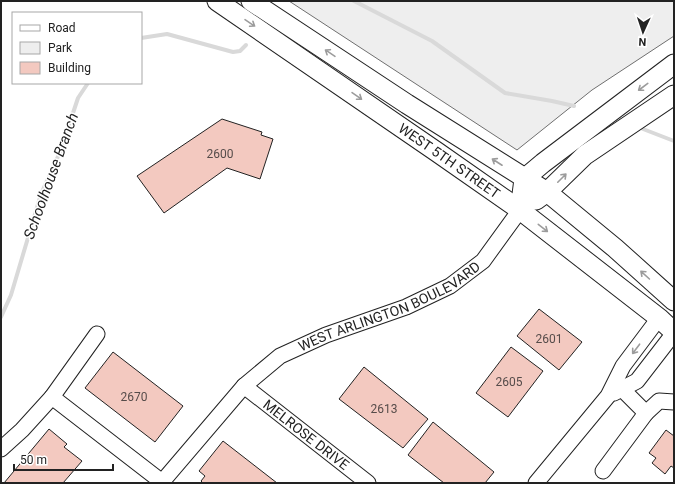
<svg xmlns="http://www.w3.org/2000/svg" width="675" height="484" font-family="Roboto,sans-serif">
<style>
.green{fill:#eee;stroke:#6f6f6f}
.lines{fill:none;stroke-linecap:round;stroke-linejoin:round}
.stream{stroke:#d9d9d9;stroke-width:4}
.building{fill:#f3c9c0;stroke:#222}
.minor-casing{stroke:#222;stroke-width:17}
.major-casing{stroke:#222;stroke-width:21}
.minor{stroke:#fff;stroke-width:15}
.major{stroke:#fff;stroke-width:19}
.oneway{stroke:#9c9c9c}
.labels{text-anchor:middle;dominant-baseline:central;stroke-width:3;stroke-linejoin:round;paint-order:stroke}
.number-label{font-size:12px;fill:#564c4a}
.street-label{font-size:14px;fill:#222;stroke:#fff}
.water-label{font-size:15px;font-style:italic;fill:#222;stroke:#fff}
</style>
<rect width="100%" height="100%" fill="#fff"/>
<path class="green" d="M289 1H674V36L592 90 517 150Z"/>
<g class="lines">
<g class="stream">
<path d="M354 1 432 41 505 93 552 101 574 106"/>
<path d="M141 38 167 34 233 52 240 51 246 45"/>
<path d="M643 129 674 141"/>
<path d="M1 317 11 295 41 194 60 152 78 98 88 83"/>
</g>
</g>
<g class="building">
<path d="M222 119 262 132 261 135 273 139 260 179 227 168 164 213 137 176Z"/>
<path d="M539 309 582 342 559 370 517 336Z"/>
<path d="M511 347 543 371 508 417 476 393Z"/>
<path d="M113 352 183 406 155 442 85 388Z"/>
<path d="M364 367 428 419 403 448 339 399Z"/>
<path d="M433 422 494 472 485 483H444L408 455Z"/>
<path d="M49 429 67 444 64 447 82 461 63 483H4Z"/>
<path d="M666 430 674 436V468L671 466 665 474 652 463 656 458 649 453Z"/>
<path d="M223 441 277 483H203L201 481 205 476 199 471Z"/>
</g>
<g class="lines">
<g class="minor-casing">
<g id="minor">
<path id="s1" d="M97 334 52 397 162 482 244 386 280 356 326 335 406 307 450 286 483 261 520 210"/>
<path id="s2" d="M244 386 368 483"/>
<path d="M614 393 637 381 674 333"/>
<path d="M646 413 659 401 674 402"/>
<path d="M1 449 22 430 52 397"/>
<path d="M603 471 646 413 622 389"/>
<path d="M536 483 608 396 623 366 659 318"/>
</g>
</g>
<g class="major-casing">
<g id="major">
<path id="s3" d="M217 1 437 152 520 210 659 318 674 332"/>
<path d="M251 1 407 104 547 192 615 248 674 301"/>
<path d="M536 200 547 192 585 155 674 95"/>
<path d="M520 210 524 179 543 163 674 64"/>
</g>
</g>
<use href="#minor" class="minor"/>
<use href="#major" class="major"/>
</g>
<defs><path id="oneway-shaft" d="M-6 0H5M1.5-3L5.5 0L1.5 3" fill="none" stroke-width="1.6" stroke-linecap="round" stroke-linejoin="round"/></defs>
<g class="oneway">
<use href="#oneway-shaft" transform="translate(250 23) rotate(34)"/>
<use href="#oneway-shaft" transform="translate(330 53) rotate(-146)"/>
<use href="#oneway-shaft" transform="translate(643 87) rotate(143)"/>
<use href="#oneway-shaft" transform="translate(357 96) rotate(35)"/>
<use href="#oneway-shaft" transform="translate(497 162) rotate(-147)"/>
<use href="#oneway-shaft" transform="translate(562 178) rotate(-45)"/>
<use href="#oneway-shaft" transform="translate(543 228) rotate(38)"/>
<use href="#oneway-shaft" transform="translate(645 275) rotate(-138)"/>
<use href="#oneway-shaft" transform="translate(636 349) rotate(127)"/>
</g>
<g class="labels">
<g class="number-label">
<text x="220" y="154">2600</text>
<text x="549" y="339">2601</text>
<text x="509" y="382">2605</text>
<text x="134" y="397">2670</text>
<text x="384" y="409">2613</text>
</g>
<g class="street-label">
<text stroke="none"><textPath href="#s3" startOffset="282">WEST 5TH STREET</textPath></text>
<text stroke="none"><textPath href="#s1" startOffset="510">WEST ARLINGTON BOULEVARD</textPath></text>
<text stroke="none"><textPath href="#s2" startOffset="79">MELROSE DRIVE</textPath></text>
</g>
<g class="water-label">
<text transform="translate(51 176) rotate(-70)">Schoolhouse Branch</text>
</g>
</g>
<rect width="675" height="484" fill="none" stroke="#222222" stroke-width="4"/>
<rect x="12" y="12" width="130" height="72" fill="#ffffff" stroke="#a7a7a7"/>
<rect x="20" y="25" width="20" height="6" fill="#ffffff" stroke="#a7a7a7"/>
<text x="48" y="32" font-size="12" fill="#222222">Road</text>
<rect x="20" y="42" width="20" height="12" fill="#eeeeee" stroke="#a7a7a7"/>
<text x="48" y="52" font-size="12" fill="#222222">Park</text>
<rect x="20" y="62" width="20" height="12" fill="#f3c9c0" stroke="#a7a7a7"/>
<text x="48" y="72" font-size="12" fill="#222222">Building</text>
<g transform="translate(643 32) rotate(183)" stroke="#ffffff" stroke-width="3" paint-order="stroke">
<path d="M0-3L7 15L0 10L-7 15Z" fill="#222222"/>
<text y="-6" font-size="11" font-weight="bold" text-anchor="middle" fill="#222222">N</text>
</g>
<path d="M14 464v6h99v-6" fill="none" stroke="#222222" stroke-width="2"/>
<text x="20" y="464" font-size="12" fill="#222222" stroke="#ffffff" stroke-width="3" paint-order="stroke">50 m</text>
</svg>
